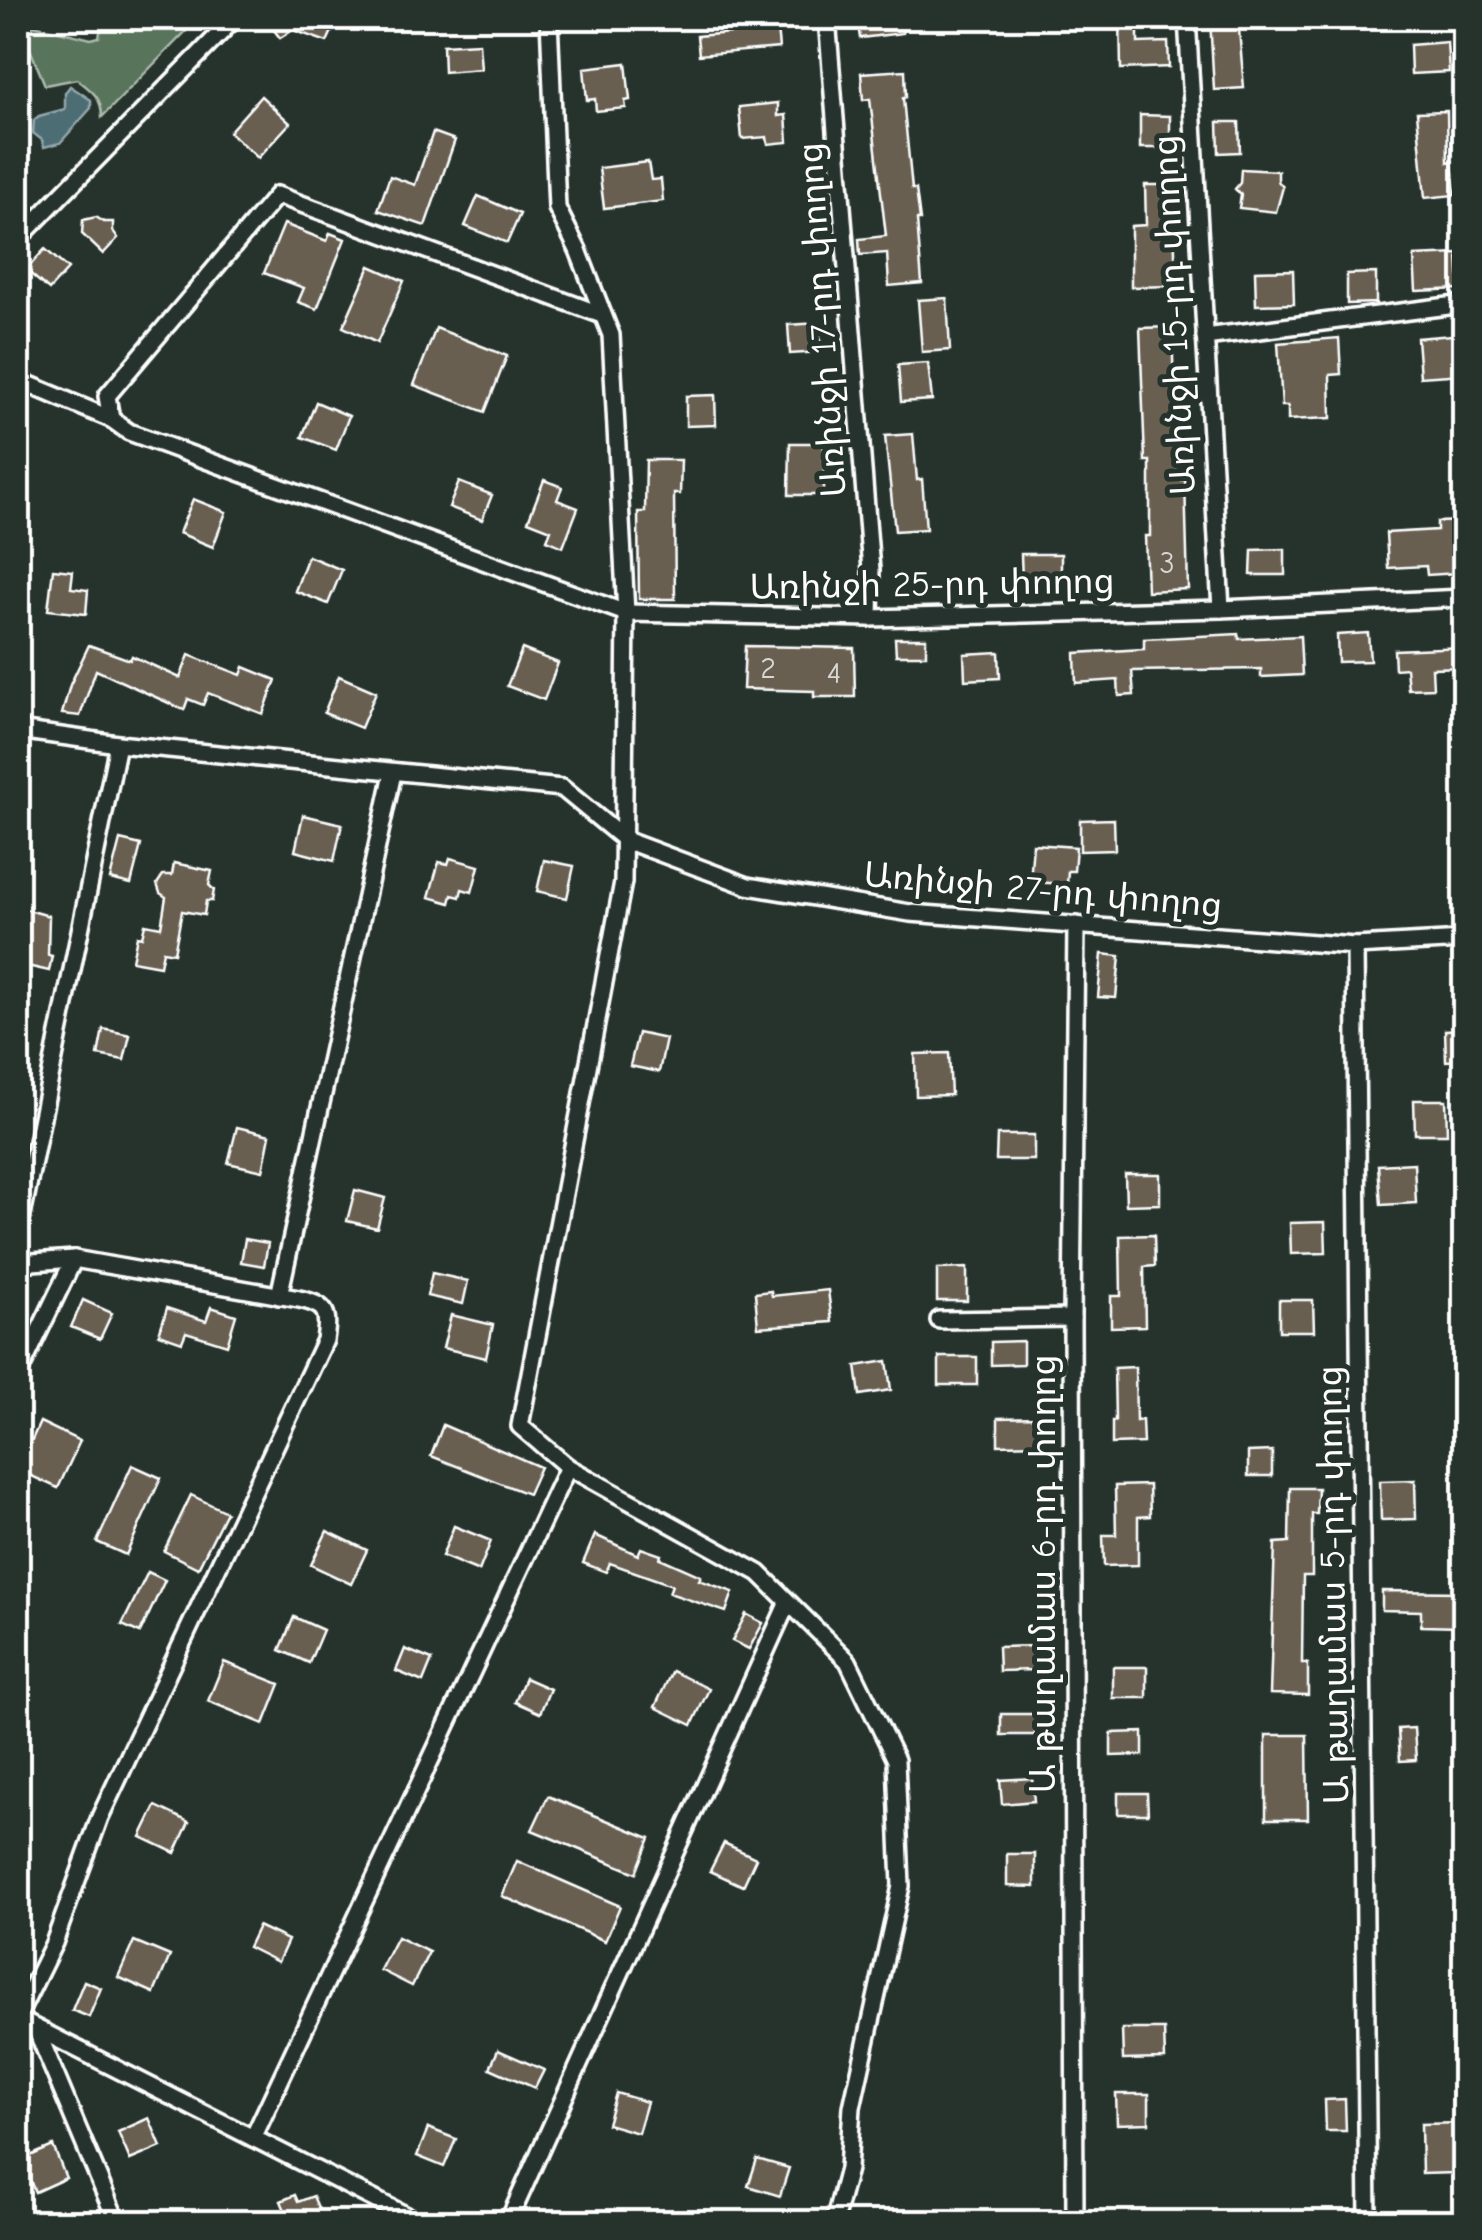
<svg xmlns="http://www.w3.org/2000/svg" width="1482" height="2240" font-family="'Comic Neue','Noto Sans Armenian',sans-serif">
<style>
.green{fill:#59745b;stroke:#acbaad;stroke-width:2.5}
.water{fill:#4d6d74;stroke:#94a7ac;stroke-width:2.5}
.building{fill:#685f51;stroke:#fff;stroke-width:2.5}
.lines{fill:none;stroke-linecap:round;stroke-linejoin:round}
.street-casing{stroke:#fff;stroke-width:22}
.street{stroke:#26332d;stroke-width:15}
.labels{text-anchor:middle;dominant-baseline:central;stroke-width:10;stroke-linejoin:round;paint-order:stroke}
.number-label{font-size:30px;fill:#d9d7d4}
.street-label{font-size:35px;fill:#fff;stroke:#26332d}
</style>
<rect width="100%" height="100%" fill="#26332d"/>
<filter id="ink" filterUnits="userSpaceOnUse"><feTurbulence type="fractalNoise" baseFrequency=".01" numOctaves="2"/><feDisplacementMap in="SourceGraphic" scale="20" xChannelSelector="R" yChannelSelector="G"/><feConvolveMatrix kernelMatrix="1 2 1 2 8 2 1 2 1" color-interpolation-filters="sRGB"/></filter>
<g filter="url(#ink)">
<path class="green" d="M103 18H145L191 26 102 117C102 97 92 91 77 79L45 85 23 32 34 25 91 39 99 37Z"/>
<path class="water" d="M70 86 91 100V108L60 143 44 147 42 140 33 133 34 120 39 116 65 109V93Z"/>
<g class="building">
<path d="M265 18H338L327 42 293 30 280 38Z"/>
<path d="M752 18H776L779 48 699 55 697 36 753 31Z"/>
<path d="M857 18H902L903 33 860 38Z"/>
<path d="M1120 18H1138V43L1168 42 1169 67 1121 69Z"/>
<path d="M1210 18H1238L1244 88 1214 90Z"/>
<path d="M1447 42 1449 72 1411 74 1410 45Z"/>
<path d="M479 43 481 69 444 72 443 45Z"/>
<path d="M626 63 630 100 625 101 626 108 596 111 595 99 587 100 584 68Z"/>
<path d="M905 70 906 97 903 98 912 189H916L920 220H917L922 283 889 286 887 253 860 255 859 239 886 236 870 99 863 100 861 73Z"/>
<path d="M261 96 290 123 258 158 229 132Z"/>
<path d="M778 103V116L786 115 788 142 768 144 767 137 742 139 739 107Z"/>
<path d="M1447 111 1448 162 1452 161 1455 195 1425 198 1417 112Z"/>
<path d="M1140 115 1170 116V148H1140Z"/>
<path d="M1218 122H1239L1240 152 1219 153Z"/>
<path d="M433 132 455 140 425 226 378 210 390 176 415 185Z"/>
<path d="M648 162 651 180 661 179 663 201 604 208 599 168Z"/>
<path d="M1241 169 1278 171V181L1283 187 1276 212 1239 208 1241 195 1235 189 1240 183Z"/>
<path d="M1145 185H1173L1176 286 1131 287V226L1146 225Z"/>
<path d="M478 196 520 214 507 243 465 226Z"/>
<path d="M96 217 104 222H113V231L118 238 103 254 82 234 83 220Z"/>
<path d="M284 224 327 241 330 233 345 239 317 309 298 302 304 288 264 273Z"/>
<path d="M45 249 68 269 49 290 26 270Z"/>
<path d="M1458 254 1460 289 1416 291 1414 256Z"/>
<path d="M370 266 404 281 377 343 343 327Z"/>
<path d="M1293 270 1294 304 1256 305 1255 271Z"/>
<path d="M1376 273V303L1347 304V274Z"/>
<path d="M947 298 950 350 922 352 918 300Z"/>
<path d="M819 323 821 352 790 354 788 325Z"/>
<path d="M1172 327 1177 480H1185L1188 589 1147 591 1145 536H1150V461H1145L1140 328Z"/>
<path d="M436 328 507 356 485 412 414 385Z"/>
<path d="M1464 334V374L1420 377 1417 338Z"/>
<path d="M1339 338 1341 374 1330 375 1331 418 1288 420V406H1282L1278 343Z"/>
<path d="M928 363 932 400 901 402 898 365Z"/>
<path d="M715 395 716 425 686 426V396Z"/>
<path d="M316 402 349 416 336 450 302 437Z"/>
<path d="M913 434 917 480 922 479 926 529 895 531 885 436Z"/>
<path d="M790 443H824V495H789Z"/>
<path d="M646 460H681L680 494H674L675 599H639L638 512H645Z"/>
<path d="M544 480 562 487 557 500 578 508 563 547 547 540 551 530 528 521Z"/>
<path d="M459 482 492 495 482 520 449 507Z"/>
<path d="M193 499 226 512 213 547 179 533Z"/>
<path d="M1464 521V555L1457 556 1458 573 1427 575 1426 566 1388 568 1386 533 1437 530V522Z"/>
<path d="M1285 549V575H1251L1252 550Z"/>
<path d="M1021 554H1061V582H1022Z"/>
<path d="M308 556 342 570 328 604 295 591Z"/>
<path d="M53 569 73 571 71 588 88 590 86 614 48 610Z"/>
<path d="M1368 633 1370 661 1338 662 1337 635Z"/>
<path d="M1238 634 1239 639 1300 636 1302 675 1261 677V669L1132 671 1134 695 1119 696 1118 680 1076 683 1075 653 1144 649V639Z"/>
<path d="M895 638H926V655H896Z"/>
<path d="M89 645 130 660 132 656 180 678 189 655 241 675 244 667 276 680 263 714 208 693 203 705 188 699 184 710 96 670 80 716 62 714 70 685Z"/>
<path d="M745 646 854 648 855 697H814V691L743 689Z"/>
<path d="M1464 647V667L1432 668 1433 688 1408 689 1406 668 1395 669 1394 650Z"/>
<path d="M522 649 558 663 544 700 507 686Z"/>
<path d="M999 652 1000 678 965 680 964 654Z"/>
<path d="M339 676 376 692 361 728 324 713Z"/>
<path d="M303 815 342 824 334 861 295 851Z"/>
<path d="M1114 819 1115 850 1080 851V820Z"/>
<path d="M120 840 141 845 131 884 110 879Z"/>
<path d="M1033 844 1076 847 1074 871H1068L1067 884 1030 882Z"/>
<path d="M450 858 479 866 472 892 462 889 460 897 452 895 450 903 429 897 439 862 448 864Z"/>
<path d="M544 860 574 866 567 898 537 891Z"/>
<path d="M174 863 212 871 209 885 214 890 212 901H206L204 915 182 911 174 953 163 951 160 966 132 961 137 936 142 937 145 924 161 927 166 897 160 893 157 884 163 875H172Z"/>
<path d="M18 907 49 916 48 955 52 956 49 971 18 964Z"/>
<path d="M1102 954 1120 956 1116 998 1098 997Z"/>
<path d="M103 1029 130 1035 124 1060 98 1055Z"/>
<path d="M1464 1029V1060L1446 1061 1445 1030Z"/>
<path d="M638 1033 666 1039 659 1072 630 1066Z"/>
<path d="M949 1053 951 1095 916 1096 915 1054Z"/>
<path d="M1414 1100H1446L1447 1134H1415Z"/>
<path d="M237 1127 270 1135 263 1171 228 1163Z"/>
<path d="M997 1135H1034V1160H996Z"/>
<path d="M1414 1163 1416 1203 1381 1205 1378 1165Z"/>
<path d="M1125 1174H1160V1204L1126 1205Z"/>
<path d="M355 1190 385 1198 377 1228 347 1221Z"/>
<path d="M1325 1222 1326 1253 1291 1254 1290 1223Z"/>
<path d="M1154 1235 1155 1266 1144 1267 1145 1326 1111 1327V1296H1121L1120 1236Z"/>
<path d="M245 1239 268 1243 264 1266 241 1262Z"/>
<path d="M967 1268V1301H937V1269Z"/>
<path d="M432 1273 468 1281 463 1304 427 1296Z"/>
<path d="M828 1290 832 1322 758 1327 755 1293 771 1291 772 1296Z"/>
<path d="M83 1300 112 1313 100 1339 71 1327Z"/>
<path d="M1279 1300H1313L1314 1331H1279Z"/>
<path d="M211 1307 236 1315 227 1345 186 1332 182 1342 159 1334 167 1308 206 1321Z"/>
<path d="M451 1315 493 1325 486 1358 443 1348Z"/>
<path d="M1023 1341V1364L991 1365V1342Z"/>
<rect x="939" y="1357" width="38" height="28"/>
<path d="M887 1361 891 1390 860 1395 856 1366Z"/>
<path d="M1135 1367 1136 1421 1142 1420 1143 1443 1112 1444V1421H1115L1114 1368Z"/>
<path d="M1043 1417 1044 1444 998 1445V1418Z"/>
<path d="M40 1422 80 1441 58 1488 18 1470Z"/>
<path d="M443 1425 540 1467 528 1494 431 1456Z"/>
<path d="M1272 1451V1476H1248V1452Z"/>
<path d="M132 1465 161 1478 126 1555 97 1542Z"/>
<path d="M1415 1480 1416 1519 1381 1520 1380 1481Z"/>
<path d="M1149 1485 1150 1516 1138 1517V1565L1104 1566 1103 1535H1116L1115 1486Z"/>
<path d="M1290 1488H1318L1317 1514H1312V1576H1303L1302 1663H1308V1695L1270 1694 1275 1543 1289 1542Z"/>
<path d="M191 1495 226 1512 198 1568 164 1551Z"/>
<path d="M454 1526 491 1541 479 1571 442 1556Z"/>
<path d="M327 1531 367 1550 351 1584 311 1565Z"/>
<path d="M595 1535 638 1555 641 1548 661 1555 660 1558 701 1576 699 1580 733 1592 726 1612 669 1593 672 1585 610 1563 606 1572 583 1563Z"/>
<path d="M148 1572 165 1580 140 1633 122 1625Z"/>
<path d="M1382 1591 1462 1592V1627L1421 1626V1611L1382 1610Z"/>
<path d="M746 1614 763 1623 749 1649 732 1641Z"/>
<path d="M294 1617 323 1630 309 1663 280 1650Z"/>
<path d="M1036 1646V1670L999 1671 998 1647Z"/>
<path d="M405 1649 432 1660 423 1682 396 1671Z"/>
<path d="M224 1662 280 1684 264 1724 208 1701Z"/>
<rect x="1113" y="1667" width="34" height="31"/>
<path d="M672 1671 709 1689 692 1725 655 1707Z"/>
<path d="M525 1678 550 1689 540 1713 515 1702Z"/>
<rect x="1001" y="1714" width="34" height="21"/>
<path d="M1414 1728 1416 1760 1400 1761 1398 1729Z"/>
<path d="M1143 1732V1755L1111 1756V1733Z"/>
<path d="M1266 1735H1307L1308 1819H1266Z"/>
<path d="M1032 1778 1034 1801 1002 1804 1000 1780Z"/>
<path d="M1118 1793H1147L1148 1814H1118Z"/>
<path d="M548 1796 650 1838 636 1873 532 1830Z"/>
<path d="M156 1806 189 1822 175 1853 141 1837Z"/>
<path d="M724 1843 756 1858 743 1886 710 1871Z"/>
<path d="M1007 1854H1035V1887L1007 1886Z"/>
<path d="M517 1861 620 1906 605 1941 502 1896Z"/>
<path d="M258 1926 288 1940 278 1962 248 1947Z"/>
<path d="M397 1937 429 1952 412 1986 380 1970Z"/>
<path d="M134 1941 170 1956 154 1993 118 1977Z"/>
<path d="M84 1981 101 1988 89 2017 72 2010Z"/>
<path d="M1122 2029H1164L1165 2059 1123 2060Z"/>
<path d="M498 2050 544 2070 535 2088 490 2068Z"/>
<path d="M616 2093 647 2102 638 2133 607 2124Z"/>
<path d="M1116 2094H1149V2123L1117 2124Z"/>
<path d="M1345 2099 1346 2131H1326L1325 2100Z"/>
<path d="M149 2118 161 2147 130 2160 118 2132Z"/>
<path d="M1464 2123V2157H1456V2173L1422 2174 1421 2124Z"/>
<path d="M428 2128 456 2139 444 2167 417 2156Z"/>
<path d="M53 2146 66 2178 35 2192 21 2160Z"/>
<path d="M757 2159 789 2168 780 2196 748 2186Z"/>
<path d="M295 2195 298 2202 313 2196 320 2212 290 2222 281 2201Z"/>
</g>
<g class="lines">
<g class="street-casing">
<g id="street">
<path d="M827 18 871 570 870 618"/>
<path d="M1187 18 1221 609"/>
<path d="M1461 18 1464 85"/>
<path d="M18 239 235 18"/>
<path d="M1205 337 1464 304"/>
<path d="M18 380 111 419 129 432 626 613 611 335 578 250 557 208 549 18"/>
<path d="M111 419 107 396 277 195 602 315"/>
<path d="M18 730 118 744 562 788 625 840 748 886 910 913 1355 946 1464 940"/>
<path d="M1355 946 1368 2222"/>
<path d="M18 1235 118 744"/>
<path d="M18 1263 74 1259 299 1299C328 1305 329 1313 325 1340L100 1817 54 1943 18 2016"/>
<path d="M279 1296 393 773"/>
<path d="M939 1320 1072 1318"/>
<path d="M18 1375 74 1259"/>
<path d="M18 2019 419 2222"/>
<path d="M37 2031 117 2222"/>
<path d="M253 2138 568 1467"/>
<path d="M508 2222 788 1602"/>
<path d="M834 2222 848 2169 852 2107 901 1886 896 1760 848 1661 759 1573 568 1467 520 1426 623 882 626 613 870 618 1221 609 1464 598"/>
<path d="M1075 2222 1072 1318 1076 925"/>
</g>
</g>
<use href="#street" class="street"/>
</g>
</g>
<g class="labels">
<g class="number-label">
<text x="1167" y="563">3</text>
<text x="768" y="668">2</text>
<text x="834" y="673">4</text>
</g>
<g class="street-label">
<text transform="translate(1174 315) rotate(-93)">Առինջի 15-րդ փողոց</text>
<text transform="translate(822 320) rotate(-94)">Առինջի 17-րդ փողոց</text>
<text transform="translate(932 584) rotate(-1)">Առինջի 25-րդ փողոց</text>
<text transform="translate(1043 890) rotate(5)">Առինջի 27-րդ փողոց</text>
<text transform="translate(1043 1574) rotate(-90)">Ա թաղամաս 6-րդ փողոց</text>
<text transform="translate(1333 1585) rotate(-91)">Ա թաղամաս 5-րդ փողոց</text>
</g>
</g>
<rect width="1482" height="2240" fill="none" stroke="#26332d" stroke-width="60"/>
<rect x="30" y="30" width="1422" height="2180" fill="none" stroke="#fff" stroke-width="4" filter="url(#ink)"/>
</svg>
